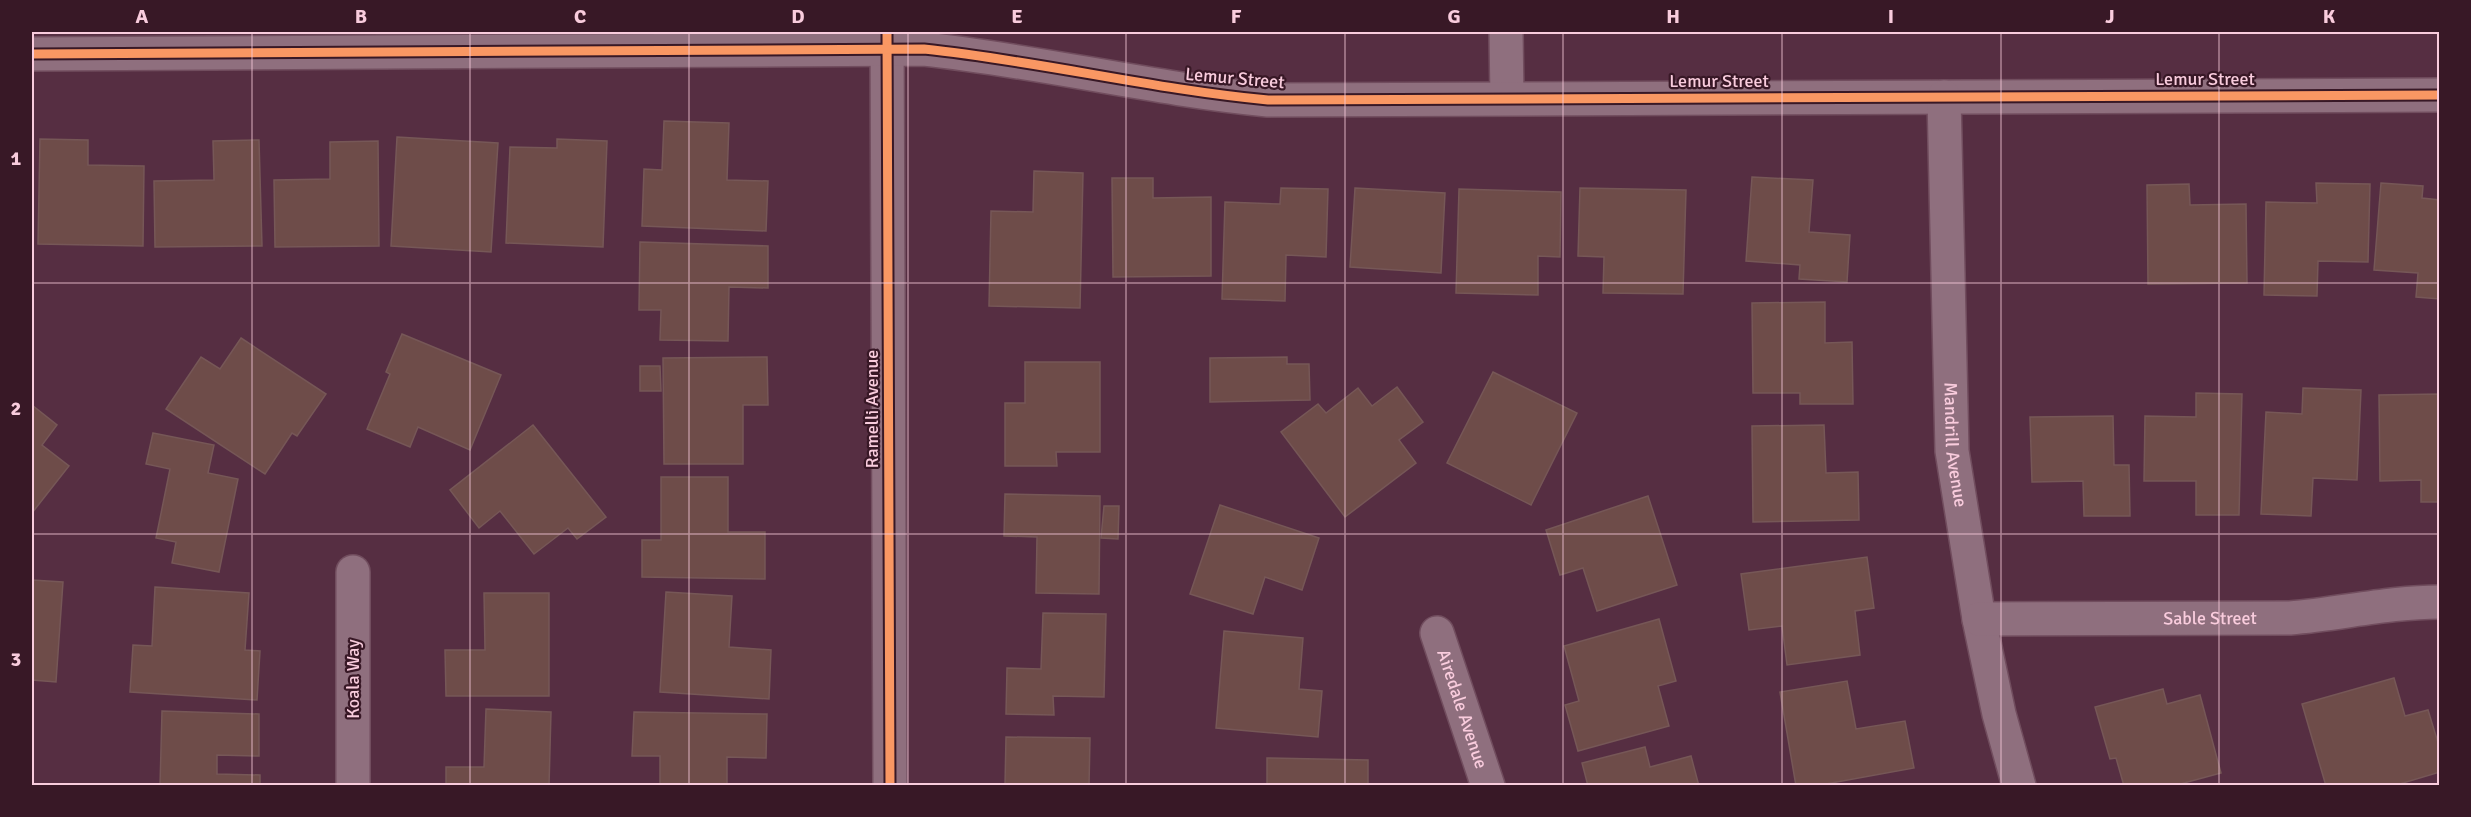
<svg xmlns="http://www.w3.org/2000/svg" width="2471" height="817" font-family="Signika,sans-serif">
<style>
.building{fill:#6e4c49;stroke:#765757;stroke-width:1.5}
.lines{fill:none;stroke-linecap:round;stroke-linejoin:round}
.minor-casing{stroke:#714d5e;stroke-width:36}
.minor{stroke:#8f6f7e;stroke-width:33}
.cycleway-casing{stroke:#381826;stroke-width:13}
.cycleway{stroke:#f99763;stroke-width:9}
.grid{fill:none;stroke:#f9ccdd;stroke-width:1.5;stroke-opacity:0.55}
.labels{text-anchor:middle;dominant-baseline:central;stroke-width:4.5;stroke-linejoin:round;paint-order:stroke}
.street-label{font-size:18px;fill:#f9ccdd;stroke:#381826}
.neatline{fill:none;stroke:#f9ccdd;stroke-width:2}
.grid-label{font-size:20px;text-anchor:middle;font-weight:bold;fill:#f9ccdd}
</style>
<rect width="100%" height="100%" fill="#562e42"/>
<g class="building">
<path d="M664 121 729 123 727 180 768 181 766 231 642 226 644 169 662 170Z"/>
<path d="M397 137 498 143 491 252 391 246Z"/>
<path d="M40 139 88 140V165L144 166 143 246 38 244Z"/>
<path d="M557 139 607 141 603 247 506 243 510 147 557 148Z"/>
<path d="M259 140 262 246 155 247 154 181 214 180 213 141Z"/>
<path d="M378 141 379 246 275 247 274 180 330 179V142Z"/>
<path d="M1034 171 1083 173 1080 308 989 306 991 211 1033 212Z"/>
<path d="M1752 177 1813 180 1809 232 1850 235 1847 282 1799 279 1800 265 1746 261Z"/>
<path d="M1112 178H1153V198L1211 197V276L1113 277Z"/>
<path d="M2316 183 2370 184 2368 262 2318 261 2317 296 2264 295 2266 202 2317 203Z"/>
<path d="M2381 183 2423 186 2422 198 2440 200V299L2416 297 2418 273 2374 270Z"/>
<path d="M2189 184 2190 205 2246 204 2247 283 2148 284 2147 185Z"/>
<path d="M1281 188 1328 189 1326 257 1286 255 1285 301 1222 299 1225 202 1280 204Z"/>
<path d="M1355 188 1445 193 1441 273 1350 267Z"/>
<path d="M1580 188 1686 190 1683 294 1603 293 1604 257 1578 256Z"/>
<path d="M1459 189 1561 192 1560 257 1538 256V295L1456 293Z"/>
<path d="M640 242 768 246V288L729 287 728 341 660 340 661 310H639Z"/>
<path d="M1825 302V343L1852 342 1853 404H1800V393H1753L1752 303Z"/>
<path d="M402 334 501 375 470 450 418 427 410 447 367 429 390 374 386 372Z"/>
<path d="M241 338 326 394 297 436 292 433 265 474 166 409 201 357 220 369Z"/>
<path d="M767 357 768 405H743V464H664L663 358Z"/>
<path d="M1287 357V364H1309L1310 400 1210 402V358Z"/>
<path d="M1025 362H1100V452H1056L1057 466H1005V403H1025Z"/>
<path d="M640 366H660L661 391H640Z"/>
<path d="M1493 372 1577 413 1531 505 1447 463Z"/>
<path d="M1397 387 1423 422 1399 440 1416 463 1345 517 1281 432 1318 404 1326 413 1358 388 1372 406Z"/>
<path d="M2303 388 2361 390 2357 480 2313 478 2311 516 2261 514 2266 412 2302 414Z"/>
<path d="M2196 393 2242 394 2239 515H2196V481H2144L2145 416 2196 417Z"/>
<path d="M2440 394V502H2421V480L2380 481 2379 395Z"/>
<path d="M32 405 57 425 42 445 69 466 32 513Z"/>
<path d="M2113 416 2114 465H2129L2130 516H2084L2083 481 2032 482 2030 417Z"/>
<path d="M533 425 606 517 577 539 568 528 534 554 500 511 479 528 450 490Z"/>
<path d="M1824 425 1826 473 1858 472 1859 520 1753 522 1752 426Z"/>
<path d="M153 433 214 445 208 473 238 479 219 572 172 563 176 542 156 538 170 469 146 464Z"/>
<path d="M661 477H728V532H765V579L642 577V540H661Z"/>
<path d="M1005 494 1100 496 1099 594 1036 593 1037 537 1004 536Z"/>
<path d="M1648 496 1677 585 1597 611 1583 568 1560 575 1546 530Z"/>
<path d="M1220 505 1319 538 1302 590 1265 577 1253 614 1190 594Z"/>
<path d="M1104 506H1119L1118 539 1101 538Z"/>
<path d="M1867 557 1874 608 1855 611 1860 655 1787 665 1782 626 1749 630 1741 574Z"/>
<path d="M32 580 63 582 56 682 32 680Z"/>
<path d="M155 587 249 593 245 650 260 651 257 700 130 692 133 645 152 646Z"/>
<path d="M666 592 732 596 729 647 771 650 769 699 660 692Z"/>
<path d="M484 593H549V696H446L445 650H485Z"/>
<path d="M1043 613 1106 614 1104 697 1053 696 1054 715 1006 714 1007 668 1041 669Z"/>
<path d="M1659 619 1676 681 1658 686 1669 726 1578 751 1565 705 1579 701 1564 646Z"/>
<path d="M1224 631 1303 638 1299 689 1322 691 1318 737 1216 728Z"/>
<path d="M2394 678 2405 716 2428 710 2440 749V772L2393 786H2326L2302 704Z"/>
<path d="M1847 681 1856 729 1905 721 1914 768 1815 786H1796L1780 692Z"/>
<path d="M2163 689 2167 704 2200 695 2221 773 2173 786H2124L2116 758 2110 759 2095 707Z"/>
<path d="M486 709 551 712 549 786H446V767H484Z"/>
<path d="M162 711 259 714V756L217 755V774L260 775V786H160Z"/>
<path d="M634 712 767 714 766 758 727 757V786H660V756H632Z"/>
<path d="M1006 737 1090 738 1089 786 1005 785Z"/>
<path d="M1645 747 1650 767 1691 756 1699 786H1588L1582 763Z"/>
<path d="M1267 758 1368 760V786H1267Z"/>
</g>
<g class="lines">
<g class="minor-casing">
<g id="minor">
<path d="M887 32 890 786"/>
<path d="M1506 32 1507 98"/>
<path d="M32 54 924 49C1039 61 1152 89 1268 100L2440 95"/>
<path id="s1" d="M1944 97 1952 451 1979 619 1999 714 2019 786"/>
<path id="s2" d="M1979 619 2290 618C2340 614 2389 602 2440 602"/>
<path id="s3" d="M1437 633 1488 786"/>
<path d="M353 786V572"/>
</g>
</g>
<use href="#minor" class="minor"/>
<g class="cycleway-casing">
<g id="cycleway">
<path d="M887 32 890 786"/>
<path d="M32 54 924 49C1039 61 1152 89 1268 100L2440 95"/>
</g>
</g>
<use href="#cycleway" class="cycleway"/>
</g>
<path class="grid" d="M252 32V786M470 32V786M689 32V786M908 32V786M1126 32V786M1345 32V786M1563 32V786M1782 32V786M2001 32V786M2219 32V786M32 283H2440M32 534H2440"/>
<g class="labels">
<g class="street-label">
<text transform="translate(1235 78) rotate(5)">Lemur Street</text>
<text x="2205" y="79">Lemur Street</text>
<text x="1719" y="81">Lemur Street</text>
<text transform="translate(872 409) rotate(-90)">Ramelli Avenue</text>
<text stroke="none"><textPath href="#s1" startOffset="348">Mandrill Avenue</textPath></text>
<text stroke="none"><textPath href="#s2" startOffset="231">Sable Street</textPath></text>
<text transform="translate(353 679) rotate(-90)">Koala Way</text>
<text stroke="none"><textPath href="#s3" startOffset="80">Airedale Avenue</textPath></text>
</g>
</g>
<rect width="2471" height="817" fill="none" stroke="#381826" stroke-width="66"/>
<rect x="33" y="33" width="2405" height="751" class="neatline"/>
<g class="grid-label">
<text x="142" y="23">A</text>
<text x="361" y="23">B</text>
<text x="580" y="23">C</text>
<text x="798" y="23">D</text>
<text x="1017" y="23">E</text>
<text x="1236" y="23">F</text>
<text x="1454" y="23">G</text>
<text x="1673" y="23">H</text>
<text x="1891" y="23">I</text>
<text x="2110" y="23">J</text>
<text x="2329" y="23">K</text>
<text x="16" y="165">1</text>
<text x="16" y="415">2</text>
<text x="16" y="666">3</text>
</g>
</svg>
